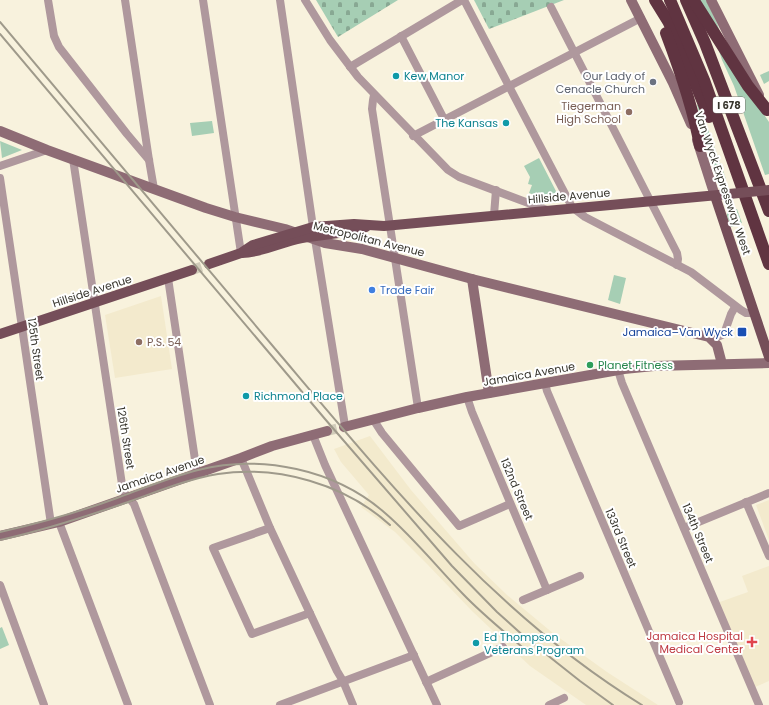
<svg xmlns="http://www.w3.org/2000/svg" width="769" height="705" font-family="Poppins,sans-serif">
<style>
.built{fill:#f3eacd}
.green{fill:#a6ceb4}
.cemetery{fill:url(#cemetery-stones)}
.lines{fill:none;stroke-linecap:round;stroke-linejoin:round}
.secondary-tunnel{stroke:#d1ccba;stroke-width:10;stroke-dasharray:10 5;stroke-linecap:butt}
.primary-tunnel{stroke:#d1ccba;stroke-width:10;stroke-dasharray:10 5;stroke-linecap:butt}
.street{stroke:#af989d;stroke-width:8}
.secondary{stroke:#8e6c75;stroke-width:10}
.primary{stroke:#754e59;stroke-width:10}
.highway{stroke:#603441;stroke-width:12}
.rail{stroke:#9f9a8b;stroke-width:2}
.primary-bridge{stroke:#754e59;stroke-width:10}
.culture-dot{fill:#0f9aa8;stroke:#fff;stroke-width:1.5}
.worship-dot{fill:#6b7280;stroke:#fff;stroke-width:1.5}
.education-dot{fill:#8d6e63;stroke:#fff;stroke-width:1.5}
.shop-dot{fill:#3f7fe0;stroke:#fff;stroke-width:1.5}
.transit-dot{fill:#1a4fb4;stroke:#fff;stroke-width:1.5}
.leisure-dot{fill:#2e9e5b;stroke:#fff;stroke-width:1.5}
.health-dot{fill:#e0444e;stroke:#fff;stroke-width:1.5}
.labels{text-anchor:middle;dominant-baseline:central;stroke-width:4;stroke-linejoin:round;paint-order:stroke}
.shield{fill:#fff;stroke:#73726c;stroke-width:1}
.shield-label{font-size:10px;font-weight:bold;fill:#37352d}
.culture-label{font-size:11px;fill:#0d838f;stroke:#fff;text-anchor:start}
.worship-label{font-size:11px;fill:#5b616d;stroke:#fff;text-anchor:end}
.education-label{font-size:11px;fill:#785e54;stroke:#fff;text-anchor:end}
.street-label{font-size:11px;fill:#37352d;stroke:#fff}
.shop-label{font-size:11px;fill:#366cbe;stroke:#fff;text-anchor:start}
.transit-label{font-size:11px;fill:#164399;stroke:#fff;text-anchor:end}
.leisure-label{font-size:11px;fill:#27864d;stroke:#fff;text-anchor:start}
.health-label{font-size:11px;fill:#be3a42;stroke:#fff;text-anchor:end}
</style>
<defs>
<pattern id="cemetery-stones" width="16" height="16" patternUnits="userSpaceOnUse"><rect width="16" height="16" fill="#a6ceb4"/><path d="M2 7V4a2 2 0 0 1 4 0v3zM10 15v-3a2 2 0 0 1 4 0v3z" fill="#88a893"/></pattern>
</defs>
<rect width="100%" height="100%" fill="#f8f2dd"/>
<g class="built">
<path d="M161 296 172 369 115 378 105 315Z"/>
<path d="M370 436 411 490 474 563 507 595 554 634 607 672 658 705H586L530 666 511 648 472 611 427 564 395 532 361 507 369 495 341 462 334 449Z"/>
<path d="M769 500V540L756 505Z"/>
<path d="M769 566V681L755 687 717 603 748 592 742 576Z"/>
</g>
<g class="green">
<path d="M698 0H706L717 23 720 32Z"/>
<path d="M717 45 769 122V174L765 175 734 86 722 60Z"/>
<path d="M769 71V81L764 84 760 75Z"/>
<path d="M699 104 726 179H717L697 105Z"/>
<path d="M212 121 214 133 192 136 190 123Z"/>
<path d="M0 141 22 150 2 158Z"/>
<path d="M539 158 559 197 545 199 529 193 532 185 528 184 530 177 524 166Z"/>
<path d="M737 209 742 223 731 227 727 216V210Z"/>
<path d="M614 275 626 278 620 304 608 300Z"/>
<path d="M2 627 9 645 0 649V628Z"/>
</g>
<g class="cemetery">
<path d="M316 0H398L338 37Z"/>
<path d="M474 0H564L489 29Z"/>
</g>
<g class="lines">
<path class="secondary-tunnel" d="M327 431 344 427"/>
<path class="primary-tunnel" d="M192 270 209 264"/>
<g class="street">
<path d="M48 0 54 36 59 47 127 134 149 160"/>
<path d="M125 0 149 160 154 189"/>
<path d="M203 0 241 253"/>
<path d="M280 0 313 227"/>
<path d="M305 0 330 40 358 77 448 170 459 177 547 210"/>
<path d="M464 0 572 207 585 217 691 272 741 310 746 313H754"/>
<path d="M551 7 677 253 678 259 677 265"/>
<path d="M401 36 444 119"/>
<path d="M350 67 462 0"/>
<path d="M374 95 373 100 372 109 418 408"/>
<path d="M413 136 641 18"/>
<path d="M73 159 123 491 134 504 210 705"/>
<path d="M0 166 47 150"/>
<path d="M0 178 51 524"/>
<path d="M494 215 496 190"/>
<path d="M315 239 345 426"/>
<path d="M168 278 197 473"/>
<path d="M709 337 720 336 724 334 731 314 735 307"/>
<path d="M618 370 622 383 759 705"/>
<path d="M545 383 547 391 679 702"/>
<path d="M467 397 472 412 547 590"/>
<path d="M373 419 382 433 459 526 510 504"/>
<path d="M313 435 325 465 437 705"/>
<path d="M241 458 270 528 337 671 343 681 353 705"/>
<path d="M746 502 769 556"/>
<path d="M59 522 128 705"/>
<path d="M270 528 213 548 252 634 310 613"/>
<path d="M684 528 769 493"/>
<path d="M0 585 44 705"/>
<path d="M523 600 580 576"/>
<path d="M426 682 503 647"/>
<path d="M280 705 414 655"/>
<path d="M549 705 564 698"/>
</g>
<g class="secondary">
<path d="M631 0 673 83 691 124"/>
<path d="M711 0 759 95"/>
<path d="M0 131 47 150 206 208 235 217 285 229 325 243 362 249 472 279 709 337 717 345 722 364"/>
<path d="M697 140 715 196"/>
<path d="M472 279 489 393"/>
<path d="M344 427 418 408 467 397 624 369 654 366 769 363"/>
<path d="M0 536 59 522 241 458 272 446 327 431"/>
</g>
<g class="primary">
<path d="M715 196 769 357"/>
<path d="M242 253C265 252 280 242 302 238 323 234 345 234 366 227"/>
<path d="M209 264 241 253 253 245 313 227 354 224 384 226 729 194"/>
<path d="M0 334 192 270"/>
</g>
<g class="highway">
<path d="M655 0 668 21 680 46 709 117"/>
<path d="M670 0 704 80 769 264"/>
<path d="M686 0 705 43 769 211"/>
<path d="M694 1 748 86 767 110"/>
<path d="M666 33C680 70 693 107 700 146"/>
</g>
<g class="rail">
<path d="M0 22C93 131 185 241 277 351 386 480 496 616 642 705"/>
<path d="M0 34 325 419 452 566 497 612 527 639 580 681 613 705"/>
<path d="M0 532C40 523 79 512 117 498 144 488 171 477 198 470 261 454 335 469 385 513 413 537 437 567 463 594 483 615 507 634 529 653"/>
<path d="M0 540C45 530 88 516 131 501 159 491 188 479 218 474 278 465 345 484 390 525"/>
</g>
<path class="primary-bridge" d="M729 194 769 190"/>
</g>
<g class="culture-dot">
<circle cx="396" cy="76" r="4"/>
<circle cx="506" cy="123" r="4"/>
<circle cx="246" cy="396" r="4"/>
<circle cx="476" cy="643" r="4"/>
</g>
<circle class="worship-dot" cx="653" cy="82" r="4"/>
<g class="education-dot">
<circle cx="629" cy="112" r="4"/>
<circle cx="139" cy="342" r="4"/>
</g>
<circle class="shop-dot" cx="372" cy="290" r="4"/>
<rect class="transit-dot" x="737" y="327" width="10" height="10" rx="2"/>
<circle class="leisure-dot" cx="590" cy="365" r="4"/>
<path class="health-dot" d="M750 636h4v4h4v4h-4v4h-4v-4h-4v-4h4z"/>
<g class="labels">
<rect class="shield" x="713" y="97" width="32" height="16" rx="3"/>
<g class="shield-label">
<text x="729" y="105">I 678</text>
</g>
<g class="culture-label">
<text x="404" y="76">Kew Manor</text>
<text x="498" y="123" text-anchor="end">The Kansas</text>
<text x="254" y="396">Richmond Place</text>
<text x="484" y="637">Ed Thompson<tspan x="484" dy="13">Veterans Program</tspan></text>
</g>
<g class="worship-label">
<text x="645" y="76">Our Lady of<tspan x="645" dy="13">Cenacle Church</tspan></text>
</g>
<g class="education-label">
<text x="621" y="106">Tiegerman<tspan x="621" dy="13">High School</tspan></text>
<text x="147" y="342" text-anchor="start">P.S. 54</text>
</g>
<g class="street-label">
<text transform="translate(723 183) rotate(71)">Van Wyck Expressway West</text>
<text transform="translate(569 196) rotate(-5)">Hillside Avenue</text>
<text transform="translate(369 239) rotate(14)">Metropolitan Avenue</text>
<text transform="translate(92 291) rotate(-18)">Hillside Avenue</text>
<text transform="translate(36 349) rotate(82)">125th Street</text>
<text transform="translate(529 374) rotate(-10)">Jamaica Avenue</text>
<text transform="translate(126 438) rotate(81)">126th Street</text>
<text transform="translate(160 474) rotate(-19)">Jamaica Avenue</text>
<text transform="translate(517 489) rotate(67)">132nd Street</text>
<text transform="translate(698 533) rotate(67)">134th Street</text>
<text transform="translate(621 538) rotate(67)">133rd Street</text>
</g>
<g class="shop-label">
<text x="380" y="290">Trade Fair</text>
</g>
<g class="transit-label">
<text x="733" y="332">Jamaica–Van Wyck</text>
</g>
<g class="leisure-label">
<text x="598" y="365">Planet Fitness</text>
</g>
<g class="health-label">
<text x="743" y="636">Jamaica Hospital<tspan x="743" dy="13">Medical Center</tspan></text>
</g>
</g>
</svg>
